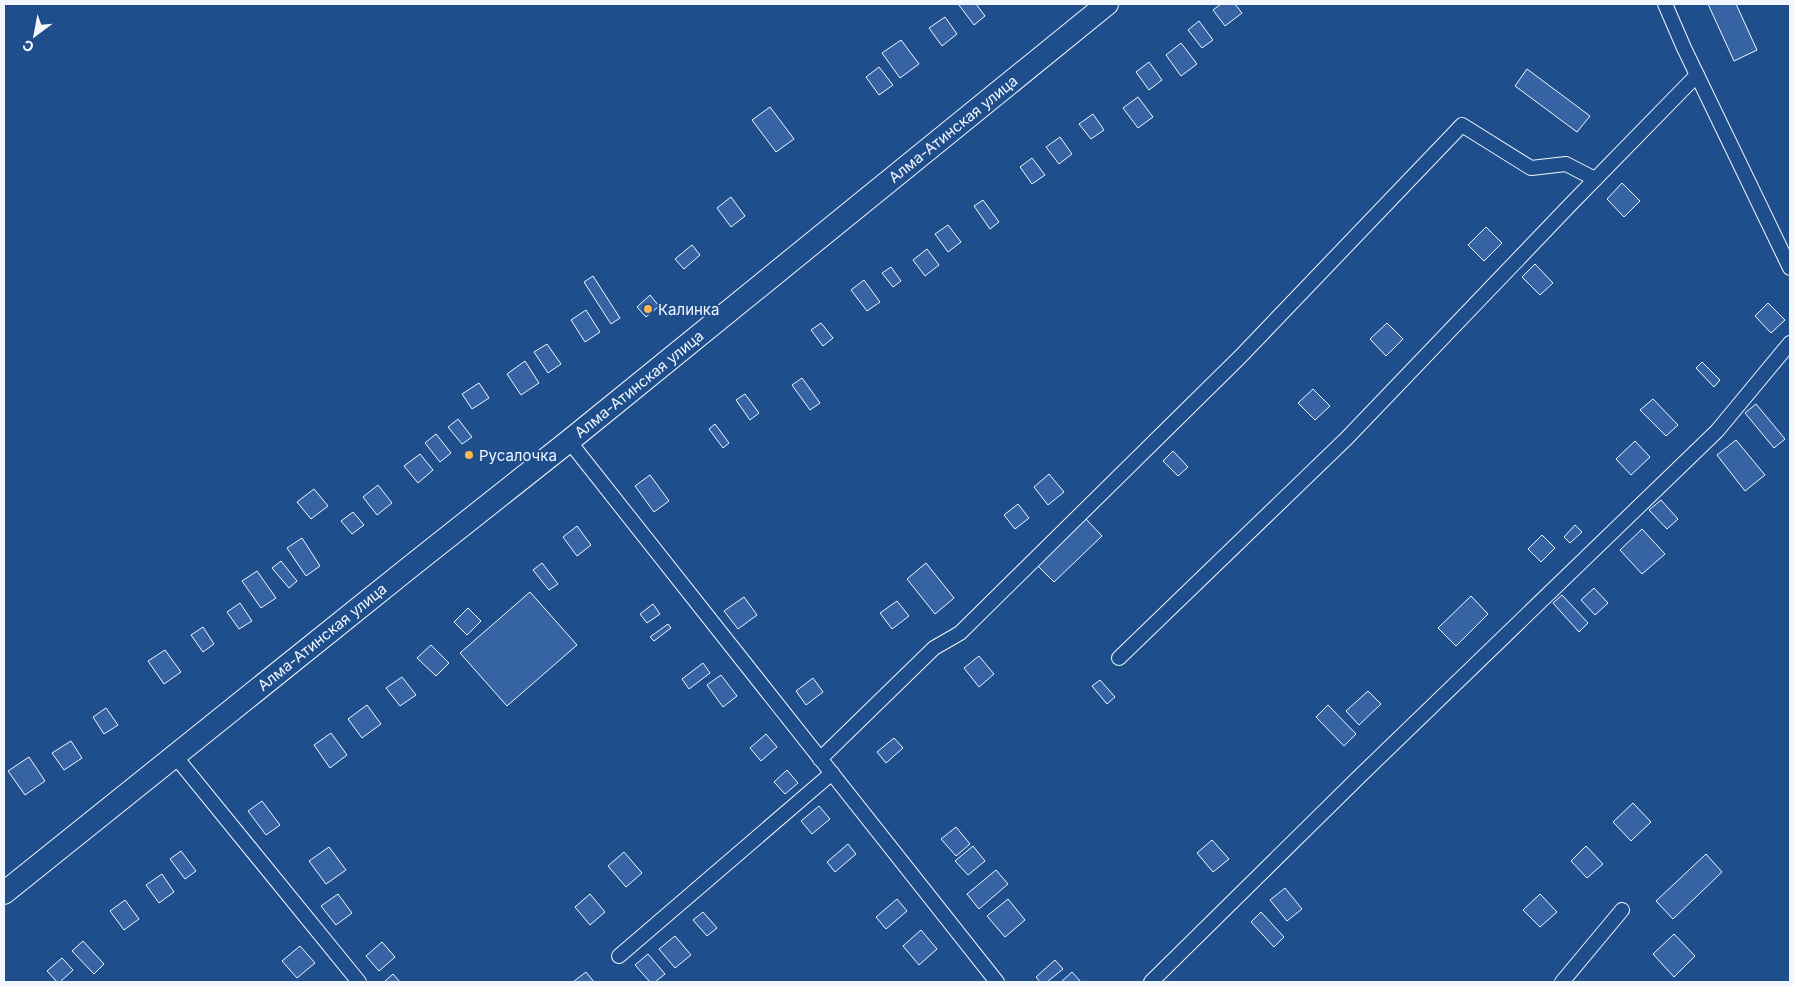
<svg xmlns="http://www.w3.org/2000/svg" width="1794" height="986" font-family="Inter,sans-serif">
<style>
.building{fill:#3563a3;stroke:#f2f6ff}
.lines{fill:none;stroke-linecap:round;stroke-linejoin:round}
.minor-casing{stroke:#f2f6ff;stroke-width:16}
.trunk-casing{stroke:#f2f6ff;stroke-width:24}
.minor{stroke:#1f4e8c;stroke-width:14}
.trunk{stroke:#1f4e8c;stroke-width:22}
.poi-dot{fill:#ffb74d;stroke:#1f4e8c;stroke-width:2}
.labels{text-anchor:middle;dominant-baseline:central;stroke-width:4;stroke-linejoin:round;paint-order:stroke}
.street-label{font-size:15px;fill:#f2f6ff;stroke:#1f4e8c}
.poi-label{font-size:15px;fill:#f2f6ff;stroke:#1f4e8c;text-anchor:start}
</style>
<rect width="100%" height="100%" fill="#1f4e8c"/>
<g class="building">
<path d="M961 4H976L985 16 974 25 959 5Z"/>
<path d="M1221 4H1235L1242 13 1225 26 1213 10Z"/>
<path d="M1708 4H1736L1757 50 1734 61Z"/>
<path d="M945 17 957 34 942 46 929 28Z"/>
<path d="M1199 21 1213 40 1202 48 1188 30Z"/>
<path d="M901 40 919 64 900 78 882 53Z"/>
<path d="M1181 43 1197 64 1181 76 1166 55Z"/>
<path d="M1149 62 1162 80 1149 90 1136 72Z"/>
<path d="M879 67 893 85 879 95 866 77Z"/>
<path d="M1527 69 1590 116 1577 132 1515 86Z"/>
<path d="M1138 97 1153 117 1138 128 1123 108Z"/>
<path d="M770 107 794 139 776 152 752 120Z"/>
<path d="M1093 114 1104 130 1091 139 1079 124Z"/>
<path d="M1060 137 1072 154 1059 164 1046 147Z"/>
<path d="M1032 158 1045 175 1032 184 1020 167Z"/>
<path d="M1622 183 1640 201 1624 217 1607 199Z"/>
<path d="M731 197 745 216 731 227 717 208Z"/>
<path d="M983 200 999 222 990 229 974 206Z"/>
<path d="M948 225 961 242 948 252 935 234Z"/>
<path d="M1486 227 1502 243 1484 261 1468 245Z"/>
<path d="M692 245 700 255 684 269 675 259Z"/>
<path d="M927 249 939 265 925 276 913 260Z"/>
<path d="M1535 264 1553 283 1540 295 1522 277Z"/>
<path d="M891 267 901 281 893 287 882 273Z"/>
<path d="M593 276 620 318 611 324 584 282Z"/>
<path d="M864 280 880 302 867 311 851 290Z"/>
<path d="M650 295 659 306 646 317 637 307Z"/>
<path d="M1768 303 1785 320 1771 333 1755 316Z"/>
<path d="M586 310 600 332 585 342 571 320Z"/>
<path d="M821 323 833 338 823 346 811 330Z"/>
<path d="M1387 323 1403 339 1386 356 1370 339Z"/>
<path d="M547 344 561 364 548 373 534 352Z"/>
<path d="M525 361 539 383 521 395 507 374Z"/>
<path d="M1702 362 1720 380 1714 387 1696 368Z"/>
<path d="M802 378 820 403 810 410 792 385Z"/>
<path d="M479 383 489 398 472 409 462 394Z"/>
<path d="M1313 389 1330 406 1315 420 1298 403Z"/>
<path d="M745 394 759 413 750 420 736 400Z"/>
<path d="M1653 399 1678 425 1666 436 1640 410Z"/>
<path d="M1756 404 1785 439 1774 448 1745 413Z"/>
<path d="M458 419 472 437 462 444 448 427Z"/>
<path d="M715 424 729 443 723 448 709 429Z"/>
<path d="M436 434 451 453 440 462 425 443Z"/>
<path d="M1736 440 1765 475 1745 491 1717 455Z"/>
<path d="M1635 441 1650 457 1631 475 1616 459Z"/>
<path d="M1173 451 1188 467 1178 476 1163 461Z"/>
<path d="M420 454 433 470 418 483 404 466Z"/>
<path d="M1049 474 1064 492 1048 505 1034 487Z"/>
<path d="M650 475 669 501 654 512 635 486Z"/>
<path d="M378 485 392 503 377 515 363 497Z"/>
<path d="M314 489 328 506 311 519 297 502Z"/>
<path d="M1661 500 1678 519 1667 529 1649 510Z"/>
<path d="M1018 504 1029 518 1015 529 1004 515Z"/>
<path d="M353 512 364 525 352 534 341 521Z"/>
<path d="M1086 519 1102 536 1054 582 1038 566Z"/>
<path d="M1575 525 1582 532 1570 543 1564 537Z"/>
<path d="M577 526 591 545 577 556 563 537Z"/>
<path d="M1642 529 1665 554 1642 574 1620 550Z"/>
<path d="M1542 535 1555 548 1541 562 1528 549Z"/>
<path d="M302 538 320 566 306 576 287 548Z"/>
<path d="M281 561 297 581 289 588 272 568Z"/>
<path d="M542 563 558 584 549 590 533 570Z"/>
<path d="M926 563 954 598 935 614 907 579Z"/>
<path d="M257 571 276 598 261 608 242 581Z"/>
<path d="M1594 588 1608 603 1595 615 1581 600Z"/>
<path d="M530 592 577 645 507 706 460 653Z"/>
<path d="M1562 595 1588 623 1579 632 1553 603Z"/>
<path d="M1471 596 1488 614 1456 646 1438 628Z"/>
<path d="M744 597 757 615 738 629 724 611Z"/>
<path d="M897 601 909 616 892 629 880 613Z"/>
<path d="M240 603 252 621 239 629 227 612Z"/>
<path d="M653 604 660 614 647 623 640 614Z"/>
<path d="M468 608 481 621 467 635 454 622Z"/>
<path d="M668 624 671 628 654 641 650 637Z"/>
<path d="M203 627 214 644 203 652 191 635Z"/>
<path d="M431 645 449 663 436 676 417 658Z"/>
<path d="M165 650 181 672 164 684 148 661Z"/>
<path d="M979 656 994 674 979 687 964 668Z"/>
<path d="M703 663 710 673 689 689 682 679Z"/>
<path d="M721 675 737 696 723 707 707 685Z"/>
<path d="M402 677 416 695 400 706 386 688Z"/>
<path d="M813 678 823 692 806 705 796 691Z"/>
<path d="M1100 680 1115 697 1107 704 1092 686Z"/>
<path d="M1368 691 1381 704 1359 725 1346 711Z"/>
<path d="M367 705 381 724 362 738 348 719Z"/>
<path d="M1328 705 1356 734 1344 746 1316 717Z"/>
<path d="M106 708 118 725 104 734 93 717Z"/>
<path d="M331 733 347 755 330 768 314 745Z"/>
<path d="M766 734 777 747 761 761 750 748Z"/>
<path d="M894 738 903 748 886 763 877 752Z"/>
<path d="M71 741 82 758 64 770 52 753Z"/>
<path d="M29 757 45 781 25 795 8 771Z"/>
<path d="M787 770 798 783 785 794 774 782Z"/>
<path d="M262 801 280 825 266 835 248 811Z"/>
<path d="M1633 803 1651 822 1631 841 1613 822Z"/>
<path d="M819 806 830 819 812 834 801 821Z"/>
<path d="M956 827 970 844 956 856 941 839Z"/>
<path d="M1212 840 1229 859 1213 872 1197 853Z"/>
<path d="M848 844 856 854 835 872 827 862Z"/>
<path d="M973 846 985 861 968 875 955 861Z"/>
<path d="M1586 846 1603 864 1587 878 1571 861Z"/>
<path d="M329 847 346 870 326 884 309 861Z"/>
<path d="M181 851 196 871 185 879 170 859Z"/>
<path d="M624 852 642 873 626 887 608 866Z"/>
<path d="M1706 854 1722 872 1673 919 1656 901Z"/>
<path d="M996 870 1008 884 979 909 967 894Z"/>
<path d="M162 874 174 892 159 903 146 885Z"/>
<path d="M1285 888 1302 909 1287 921 1270 900Z"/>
<path d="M338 894 352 913 336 925 321 906Z"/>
<path d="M590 894 605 912 590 925 575 907Z"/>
<path d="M1540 894 1557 912 1540 927 1523 910Z"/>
<path d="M897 899 907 911 886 929 876 917Z"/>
<path d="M1008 899 1025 920 1005 937 987 916Z"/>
<path d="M125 900 139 919 124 930 110 911Z"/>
<path d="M703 912 717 928 707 936 693 920Z"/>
<path d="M1261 912 1284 937 1274 947 1251 922Z"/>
<path d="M921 930 937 949 919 965 903 946Z"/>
<path d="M1674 934 1695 956 1674 977 1653 954Z"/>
<path d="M675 936 691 955 675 968 659 949Z"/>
<path d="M83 941 104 964 94 974 72 951Z"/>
<path d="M382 942 395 957 379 971 366 956Z"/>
<path d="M300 946 315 963 297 978 282 961Z"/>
<path d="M648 954 665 974 655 982H650L635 965Z"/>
<path d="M62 958 73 970 60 982H57L47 971Z"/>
<path d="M1055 960 1063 969 1047 982H1040L1036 977Z"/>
<path d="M586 972 594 982H573Z"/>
<path d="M1072 972 1081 982H1061Z"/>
<path d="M393 974 400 982H384Z"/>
</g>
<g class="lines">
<g class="minor-casing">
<g id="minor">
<path d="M1665 4 1684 48 1790 268"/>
<path d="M569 441 997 982"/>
<path d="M1119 658 1347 438 1571 204 1697 75"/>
<path d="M175 756 359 982"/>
<path d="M820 759 934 648 960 633 1240 357 1462 125 1531 168 1566 164 1595 179"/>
<path d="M619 956 832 773"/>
<path d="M1151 982 1362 774 1717 431 1790 343"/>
<path d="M1562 982 1622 910"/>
</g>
</g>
<g class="trunk-casing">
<path id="trunk" d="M4 893 410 567 569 441 1107 4"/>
</g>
<use href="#minor" class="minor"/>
<use href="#trunk" class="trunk"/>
</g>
<g class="poi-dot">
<circle cx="648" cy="309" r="5"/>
<circle cx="469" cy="455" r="5"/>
</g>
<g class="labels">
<g class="street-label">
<text transform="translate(953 129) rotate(-39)">Алма-Атинская улица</text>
<text transform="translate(639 384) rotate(-39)">Алма-Атинская улица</text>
<text transform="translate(322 637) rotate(-39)">Алма-Атинская улица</text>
</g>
<g class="poi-label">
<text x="658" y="309">Калинка</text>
<text x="479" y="455">Русалочка</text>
</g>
</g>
<rect width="1794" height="986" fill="none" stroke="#f2f6ff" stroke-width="10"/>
<g transform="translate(35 35) rotate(212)" stroke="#1f4e8c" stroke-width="4" paint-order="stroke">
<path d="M0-4L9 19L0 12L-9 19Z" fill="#f2f6ff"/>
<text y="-8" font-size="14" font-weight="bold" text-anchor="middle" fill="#f2f6ff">С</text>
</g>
</svg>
